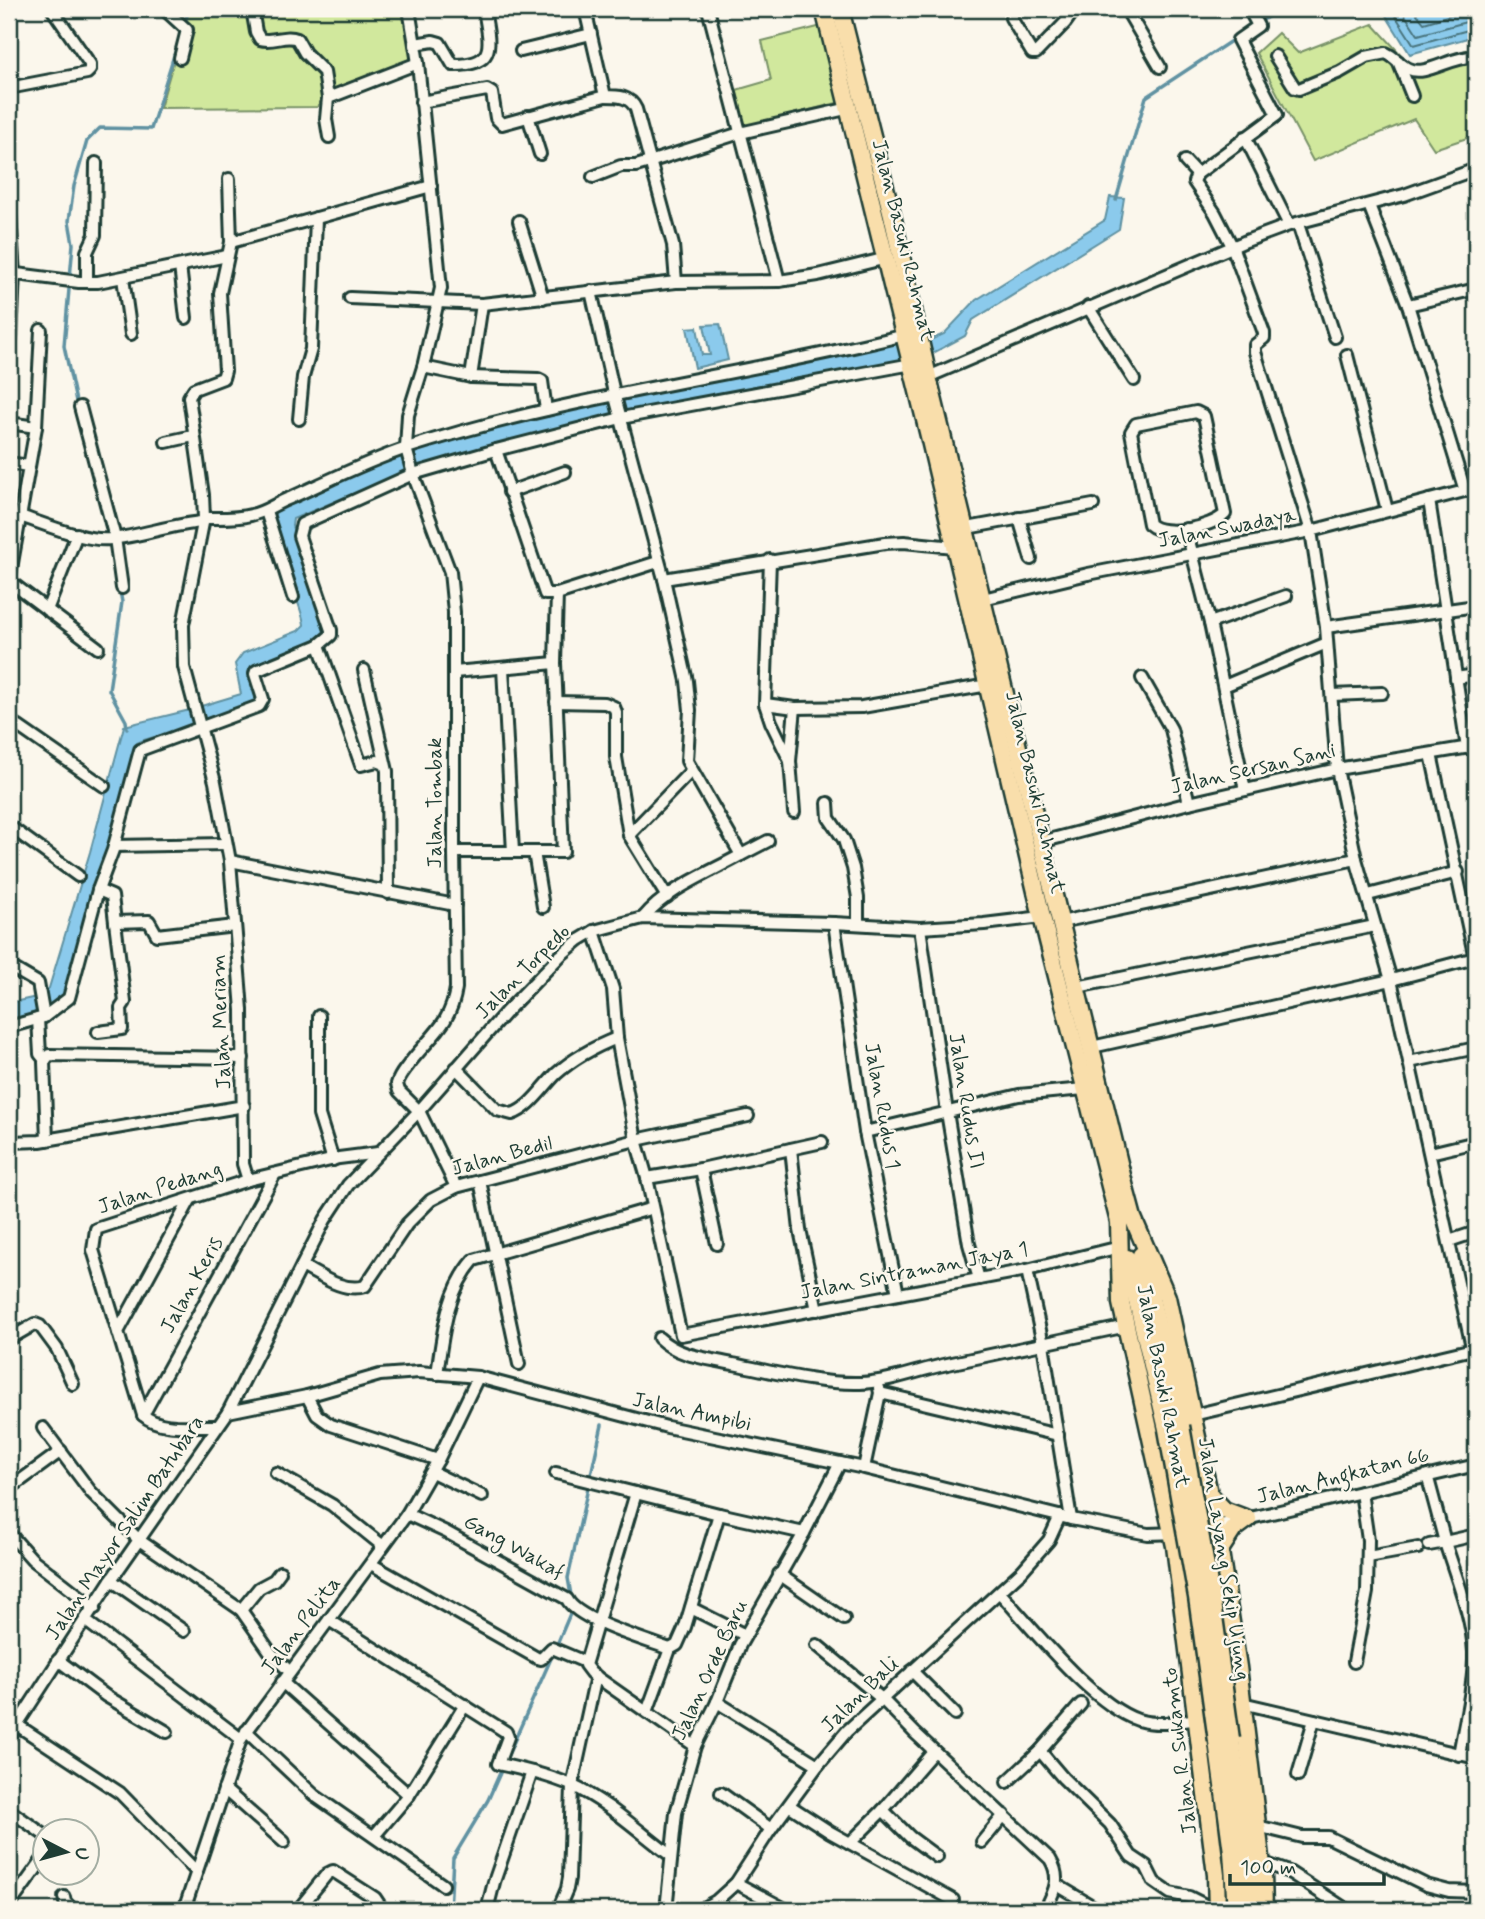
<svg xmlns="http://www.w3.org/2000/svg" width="1485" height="1919" font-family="Mynerve,sans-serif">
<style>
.green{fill:#d1e89d;stroke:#789268;stroke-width:2}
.water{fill:#8bcaec;stroke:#6092a2;stroke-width:2}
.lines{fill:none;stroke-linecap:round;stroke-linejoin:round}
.shore{stroke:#4a757e;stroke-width:2}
.stream{stroke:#6092a2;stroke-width:3.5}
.minor-casing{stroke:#1f3d34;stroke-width:16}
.highway-casing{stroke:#1f3d34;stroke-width:21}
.minor{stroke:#fbf7ec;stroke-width:10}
.highway{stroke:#f9deab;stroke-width:16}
.highway-bridge-casing{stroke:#1f3d34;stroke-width:21;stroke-linecap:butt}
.highway-bridge{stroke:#f9deab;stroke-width:16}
.labels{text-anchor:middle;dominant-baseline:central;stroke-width:5;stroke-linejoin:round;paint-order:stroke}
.street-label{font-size:21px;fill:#1f3d34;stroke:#fbf7ec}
</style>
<rect width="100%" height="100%" fill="#fbf7ec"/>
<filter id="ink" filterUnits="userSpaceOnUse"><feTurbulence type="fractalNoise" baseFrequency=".0143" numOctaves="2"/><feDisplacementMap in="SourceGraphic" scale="14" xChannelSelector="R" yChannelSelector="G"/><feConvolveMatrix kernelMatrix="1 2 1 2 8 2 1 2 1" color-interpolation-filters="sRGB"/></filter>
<g filter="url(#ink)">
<g class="green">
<path d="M189 9H402L413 58 328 91 317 107 160 108Z"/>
<path d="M1373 24 1415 70 1466 50 1476 70V135L1434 149 1414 119 1313 161 1256 53 1278 33 1298 53Z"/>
<path d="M822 26 841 102 742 127 733 91 771 80 762 41Z"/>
</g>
<g class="water">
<path d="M1382 9H1476V47L1471 37 1410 54Z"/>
<path d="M1110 197 1124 198 1119 229 973 320 965 336 933 353 928 341 944 334 976 300 1105 220Z"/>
<path d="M720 324 728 360 695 368 687 328 697 327 702 355H710L704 325Z"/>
<path d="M901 343 904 359 623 413 619 397Z"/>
<path d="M612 398 617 413 416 467 413 450Z"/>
<path d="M405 453 409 470 293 519 292 526 326 633 322 640 256 667 259 700 203 724 198 707 241 694 235 664 243 653 298 631 304 625C301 593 256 529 281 502Z"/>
<path d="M194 709 200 724 144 740 137 743 135 748 67 996C50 1011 31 1017 9 1021V1003L41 996 49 988 90 852 124 726Z"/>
</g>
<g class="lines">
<g class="shore">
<path d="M1391 9 1414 45 1468 30 1476 33"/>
<path d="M1401 9 1418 35 1466 22H1476"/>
<path d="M1413 9 1424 23 1464 11H1476"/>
</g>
<g class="stream">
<path d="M1258 23 1280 9"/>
<path d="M184 26 189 9"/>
<path d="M1116 200 1146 97 1234 39"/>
<path d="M77 406 64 346 73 244 69 221 74 186 87 141 100 128 151 129 180 36"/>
<path d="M104 519 112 552"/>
<path d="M120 591 122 602 109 690 126 721 127 728"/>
<path d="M572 1601 568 1578 602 1425"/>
<path d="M556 1647 572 1609"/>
<path d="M450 1910 453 1858 488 1800 553 1654"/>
</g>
<g class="minor-casing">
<g id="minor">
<path d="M164 9 187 30 180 58"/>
<path d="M252 9 256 32 260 39C273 43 285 34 297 39L305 53 324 72 328 98"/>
<path d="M409 9 418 63 441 288 423 367 408 415 406 448 413 474 450 572 454 612V852L456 988C451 1025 429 1037 409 1064 404 1071 399 1076 397 1084L399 1091 419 1111 456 1187"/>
<path d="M585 9 605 96C618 96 630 96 636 109L673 245 676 282"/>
<path d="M708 9 779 281"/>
<path d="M1014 9 1011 18 1032 53H1036L1065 23 1075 9"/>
<path d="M1126 9 1160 67"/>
<path d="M415 44 433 41 440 43 453 65C499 66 489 42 484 9"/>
<path d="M521 51 591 34"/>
<path d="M1275 56 1295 88 1299 89 1340 72 1366 57 1386 53C1395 57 1400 65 1409 69 1425 77 1452 56 1473 57L1476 64"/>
<path d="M1398 61 1412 96"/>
<path d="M9 88 87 73 90 70V64L52 9"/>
<path d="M421 102 487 90 492 93 496 118 502 124 605 96"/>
<path d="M528 116 540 154"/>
<path d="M329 137 326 119 328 98 418 63"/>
<path d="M1245 137 1289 225"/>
<path d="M1185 161 1197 174 1194 182 1215 213 1232 246 1264 333V338L1255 345V352L1311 531 1326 627 1337 769 1356 859 1391 980 1476 1365"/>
<path d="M1197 174 1277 115 1238 40 1258 26 1249 9"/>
<path d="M593 177 621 166H636L646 163 740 133 850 108"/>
<path d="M229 179 231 242 220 293 225 371 223 378 194 389 189 397 203 495 204 518 183 625 184 667 215 782 230 861 242 1010 243 1164 248 1180"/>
<path d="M9 200 14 274 11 338"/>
<path d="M1369 205 1408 305 1465 491"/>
<path d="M519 221 543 298"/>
<path d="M1298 224 1335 337"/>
<path d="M231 242 431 186"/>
<path d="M180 266 186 318"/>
<path d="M9 273 79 282H98L227 256"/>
<path d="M123 278 131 334"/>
<path d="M87 282V252L95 235 96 163"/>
<path d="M591 291 614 393 664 579 687 681 690 710 687 761 741 855 768 841"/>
<path d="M350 298 482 304 676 282 779 281 818 275 887 258"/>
<path d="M1408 305 1476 289"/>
<path d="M1088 307 1134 380"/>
<path d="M1347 355 1387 510"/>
<path d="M423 367 471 377 538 379 542 381 546 410"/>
<path d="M471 377 482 304"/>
<path d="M928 377 1246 241 1289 225 1404 195 1476 169"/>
<path d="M80 407 115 538 122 588"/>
<path d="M1196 412 1204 416 1225 514C1211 528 1164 538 1149 524L1131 432 1136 424Z"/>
<path d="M299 419 303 377 311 349 316 218"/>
<path d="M9 423 36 427"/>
<path d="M166 442 193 436"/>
<path d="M496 450 545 594H557L555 663"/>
<path d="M9 463 28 466"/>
<path d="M509 492 565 472"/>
<path d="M1429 500 1467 748"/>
<path d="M266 511 293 597"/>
<path d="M20 516C45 524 85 542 111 539 142 536 172 524 203 522"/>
<path d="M204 518C219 518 236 519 251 515 266 512 276 503 290 498 328 481 367 461 407 448 570 395 740 376 905 335"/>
<path d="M1019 518 1031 559"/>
<path d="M967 528 1093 505"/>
<path d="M1186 529 1210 623 1245 790"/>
<path d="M770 560 765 704 771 722 790 761"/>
<path d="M664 579 885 543 904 542 954 547"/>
<path d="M9 580 36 427 41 330"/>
<path d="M9 581 98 648"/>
<path d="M557 594 658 562"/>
<path d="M983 599 1088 574 1311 531 1476 488"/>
<path d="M47 610 77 534"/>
<path d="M1210 623 1286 596"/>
<path d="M1326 627 1476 606"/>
<path d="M319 645 361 765 377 761 385 764"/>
<path d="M503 668 513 852"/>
<path d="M364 670 387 771 388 893"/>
<path d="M1142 678 1171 729 1189 803"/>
<path d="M1456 678 1476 675"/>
<path d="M1224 686 1327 643"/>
<path d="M1332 695 1382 693"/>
<path d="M556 702 605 703 614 707 616 712V757L629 835 667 897"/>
<path d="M765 704 795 708 862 707 988 685"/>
<path d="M9 720 104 786"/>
<path d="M1431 754 1476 963"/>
<path d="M828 803 829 818 844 840 853 868 858 898V924"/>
<path d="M794 812 790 761 795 708"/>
<path d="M9 826 78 876"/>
<path d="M629 835 691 771"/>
<path d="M1041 842 1189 803 1337 769 1476 746"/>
<path d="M114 846 226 844"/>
<path d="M454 852H563L555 663 454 672"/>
<path d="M534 852 543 907"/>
<path d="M230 861 455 905"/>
<path d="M98 890 112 896 115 922 149 921 157 935 235 926"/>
<path d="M1368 895 1458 872"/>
<path d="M643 918C667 889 709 873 741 855"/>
<path d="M1061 922 1356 859"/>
<path d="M834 923 865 1132 898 1294"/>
<path d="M920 928 947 1112 969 1244 979 1279"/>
<path d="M594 931 613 989 617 1038 636 1140 647 1178 681 1335 1027 1270 1120 1247"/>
<path d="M9 966 38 983 44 1017"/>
<path d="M1077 987 1375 926"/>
<path d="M319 1016V1115L333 1160"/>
<path d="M38 1019 40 1054 45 1060"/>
<path d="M9 1027 44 1017 69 998 98 890 113 850 140 750 259 706 263 699 255 674 256 671 319 645 331 635V630L299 536 302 524 413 474 496 450 621 418 912 364"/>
<path d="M98 1032 122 1029 121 1008 125 1002 115 922"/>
<path d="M1092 1047 1391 980 1475 958"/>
<path d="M1409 1062 1476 1048"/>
<path d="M456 1068 497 1110 512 1114C529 1109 543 1087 556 1074 575 1057 594 1047 617 1038"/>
<path d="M865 1132 1019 1095 1084 1089"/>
<path d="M47 1140 44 1062 49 1055 243 1058"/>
<path d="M11 1142 40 1141 244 1106"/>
<path d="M791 1149 800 1230 817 1310"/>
<path d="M1430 1153 1476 1142"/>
<path d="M701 1169 717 1244"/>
<path d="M647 1178 701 1169 822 1142"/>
<path d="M480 1181 519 1364"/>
<path d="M1449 1241 1476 1232"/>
<path d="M302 1266C321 1276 344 1293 365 1286L407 1224 431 1200 456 1187 636 1140 748 1116"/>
<path d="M1027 1270 1043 1344 1071 1519"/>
<path d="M118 1332 190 1200"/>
<path d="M659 1338C679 1357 707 1358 733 1364 775 1372 817 1384 860 1383 888 1382 916 1371 943 1365 1004 1352 1066 1339 1127 1326"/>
<path d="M9 1339 35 1324 40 1326 57 1349 73 1384"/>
<path d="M437 1374C443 1334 446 1292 474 1260L653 1208"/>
<path d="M880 1393 1058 1435"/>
<path d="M307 1396 317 1415 331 1425 438 1460"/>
<path d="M228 1412 307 1396 380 1375 419 1372 478 1377 667 1427 864 1468 1071 1519 1148 1534 1179 1533"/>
<path d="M143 1415 275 1174"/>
<path d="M1193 1415 1473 1349"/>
<path d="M217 1426C195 1425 160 1431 143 1415L93 1250 96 1229 248 1180 339 1158 378 1153"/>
<path d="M43 1428 91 1492 139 1540 241 1610 271 1653 290 1672"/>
<path d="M864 1468 880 1393 879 1388"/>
<path d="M432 1472 482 1496"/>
<path d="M276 1473 332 1505 383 1546"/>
<path d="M556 1473 719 1514 804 1533"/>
<path d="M1427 1475 1445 1542 1476 1535"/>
<path d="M9 1489 61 1451"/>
<path d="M636 1493 585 1665 591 1673 695 1746"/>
<path d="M407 1514 446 1532 567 1599C577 1620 646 1640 670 1649"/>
<path d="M1212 1527 1476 1465"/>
<path d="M9 1533 32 1559 95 1608"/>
<path d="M1429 1545 1445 1542C1456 1578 1472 1615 1474 1652 1475 1681 1464 1725 1459 1755"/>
<path d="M1368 1557 1418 1548"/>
<path d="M371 1564 537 1658 541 1659 552 1648 585 1662"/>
<path d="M779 1574 844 1619"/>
<path d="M111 1580 184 1631"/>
<path d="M1000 1593C1033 1629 1093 1705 1138 1720 1158 1726 1178 1722 1197 1719"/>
<path d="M691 1608 745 1635"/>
<path d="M241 1610 259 1588 274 1580 280 1572"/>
<path d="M329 1620 506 1732 508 1737 498 1764C522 1769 548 1775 571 1785 607 1801 639 1832 670 1855"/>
<path d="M86 1621 241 1739"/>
<path d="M817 1645 882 1699 915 1733 1050 1859C1062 1879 1054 1892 1045 1910"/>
<path d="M58 1660 106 1696 167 1732"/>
<path d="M1354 1662 1367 1592 1368 1540 1361 1492"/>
<path d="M912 1671 955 1714"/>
<path d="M282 1682 409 1795"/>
<path d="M717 1702 818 1765"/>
<path d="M1242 1703 1476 1758"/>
<path d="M647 1712 670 1649 677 1645 685 1627 719 1514"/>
<path d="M17 1725 120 1793 196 1871"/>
<path d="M246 1731 314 1795 443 1885"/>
<path d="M9 1737 111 1580 228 1412 325 1220 348 1185 419 1111 505 1013 560 956 579 940 594 931 643 918 834 923 920 928 984 924 1042 917"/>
<path d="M934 1751 883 1810 910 1837 937 1857"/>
<path d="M1040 1751 1063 1778 1110 1824 1131 1856 1146 1866 1154 1882 1170 1893 1189 1897 1215 1910"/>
<path d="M1298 1775 1314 1720"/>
<path d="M1007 1782 1040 1751 1081 1704"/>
<path d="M224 1789 284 1842"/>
<path d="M721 1793 771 1829"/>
<path d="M790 1806 830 1832 953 1900"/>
<path d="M9 1810 46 1836"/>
<path d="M1257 1826 1302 1837H1328L1426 1885 1449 1891 1476 1892"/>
<path d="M374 1836 409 1795 465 1705"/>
<path d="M982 1842 1004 1815"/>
<path d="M850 1843 883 1810"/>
<path d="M1261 1862 1289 1872 1347 1910"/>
<path d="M736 1883 787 1910"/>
<path d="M1057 1885 1099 1910"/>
<path d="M64 1897 65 1902 73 1910"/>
<path d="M9 1906 46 1855"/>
<path d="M184 1910 241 1739 407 1514 438 1460 478 1377"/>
<path d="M298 1910 327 1874 333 1871 375 1898 383 1910"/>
<path d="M487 1910 494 1882 532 1772"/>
<path d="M558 1910 567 1889 569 1878 572 1786 596 1676"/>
<path d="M666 1910 676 1813 695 1746 717 1702 740 1645 804 1533 840 1463"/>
<path d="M699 1910 716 1901 736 1883 771 1829 818 1765 847 1731 1022 1571 1049 1540 1060 1516"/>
</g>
</g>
<g class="highway-casing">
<g id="highway">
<path d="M824 9 930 440 1042 917 1119 1222 1121 1303 1175 1546 1216 1875 1217 1910"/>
<path d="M840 9 892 215 928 377 1126 1192 1133 1218 1167 1297 1216 1526 1238 1667 1263 1874 1264 1910"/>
<path d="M1141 1255 1181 1426"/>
<path d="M1127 1258 1167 1429"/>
<path d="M1210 1495 1224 1510 1248 1519"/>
<path d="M1220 1550 1233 1530 1248 1519"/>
<path d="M1231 1739 1246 1851 1250 1910"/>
<path d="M1217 1741 1232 1852 1236 1910"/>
</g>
</g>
<use href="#minor" class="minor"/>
<use href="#highway" class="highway"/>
<g class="highway-bridge-casing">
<g id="highway-bridge">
<path d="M1181 1426 1211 1595 1231 1739"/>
<path d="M1167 1429 1197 1597 1217 1741"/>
</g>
</g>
<use href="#highway-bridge" class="highway-bridge"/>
</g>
</g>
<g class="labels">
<g class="street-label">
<text transform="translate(903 240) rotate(76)">Jalan Basuki Rahmat</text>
<text transform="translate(1227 528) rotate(-11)">Jalan Swadaya</text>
<text transform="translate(1253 769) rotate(-13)">Jalan Sersan Sani</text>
<text transform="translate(1035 792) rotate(77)">Jalan Basuki Rahmat</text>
<text transform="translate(435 803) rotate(-90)">Jalan Tombak</text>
<text transform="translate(523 972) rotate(-45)">Jalan Torpedo</text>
<text transform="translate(221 1022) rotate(-93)">Jalan Meriam</text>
<text transform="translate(966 1101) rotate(81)">Jalan Rudus II</text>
<text transform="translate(882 1106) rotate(80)">Jalan Rudus 1</text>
<text transform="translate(502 1156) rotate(-15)">Jalan Bedil</text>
<text transform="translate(160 1188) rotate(-18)">Jalan Pedang</text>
<text transform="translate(914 1271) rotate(-11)">Jalan Sintraman Jaya 1</text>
<text transform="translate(192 1285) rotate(-61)">Jalan Keris</text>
<text transform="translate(1163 1386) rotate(79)">Jalan Basuki Rahmat</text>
<text transform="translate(692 1412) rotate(12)">Jalan Ampibi</text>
<text transform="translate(1343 1476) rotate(-14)">Jalan Angkatan 66</text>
<text transform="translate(125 1528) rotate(-56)">Jalan Mayor Salim Batubara</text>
<text transform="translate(514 1547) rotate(29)">Gang Wakaf</text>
<text transform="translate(1224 1559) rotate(81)">Jalan Layang Sekip Ujung</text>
<text transform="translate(301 1626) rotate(-53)">Jalan Pelita</text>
<text transform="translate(710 1670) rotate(-65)">Jalan Orde Baru</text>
<text transform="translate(860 1695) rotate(-44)">Jalan Bali</text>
<text transform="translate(1180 1751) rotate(-97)">Jalan R. Sukamto</text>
</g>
</g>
<rect width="1485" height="1919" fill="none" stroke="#fbf7ec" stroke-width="35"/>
<rect x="18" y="18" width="1450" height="1884" fill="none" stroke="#1f3d34" stroke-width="2.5" filter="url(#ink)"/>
<g transform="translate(66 1852) rotate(96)"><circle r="33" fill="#fbf7ec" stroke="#a3ada2" stroke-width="2"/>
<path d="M0-5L12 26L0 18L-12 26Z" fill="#1f3d34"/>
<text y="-10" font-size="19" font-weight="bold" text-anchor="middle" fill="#1f3d34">U</text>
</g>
<path d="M1230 1874v10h154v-10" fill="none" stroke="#1f3d34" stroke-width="3.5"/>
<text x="1240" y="1874" font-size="21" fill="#1f3d34" stroke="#fbf7ec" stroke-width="5" paint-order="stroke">100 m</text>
</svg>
